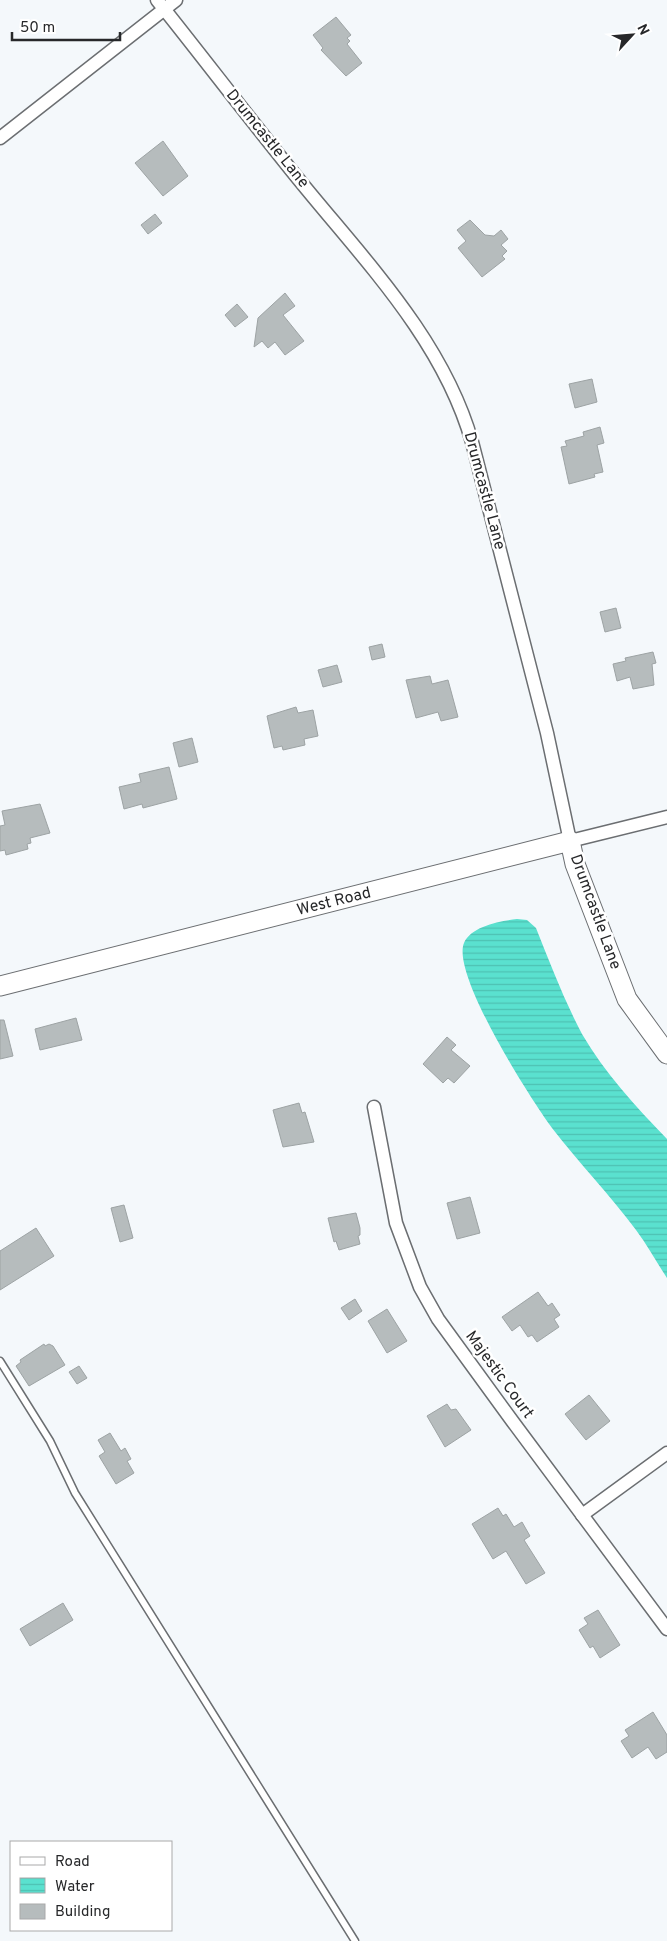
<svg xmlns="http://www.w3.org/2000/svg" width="667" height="1941" font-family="Overpass,sans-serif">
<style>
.water{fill:url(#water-rules)}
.building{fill:#b6bcbd;stroke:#9da3a4}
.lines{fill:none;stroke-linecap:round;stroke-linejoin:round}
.lane-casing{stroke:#6b6e71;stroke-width:9}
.street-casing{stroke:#6b6e71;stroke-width:15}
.secondary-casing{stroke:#6b6e71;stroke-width:21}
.lane{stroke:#fff;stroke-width:6}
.street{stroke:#fff;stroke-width:12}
.secondary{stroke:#fff;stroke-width:19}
.labels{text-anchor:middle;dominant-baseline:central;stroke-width:5;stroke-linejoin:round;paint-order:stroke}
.street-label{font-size:16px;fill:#27282a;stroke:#fff}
</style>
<defs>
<pattern id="water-rules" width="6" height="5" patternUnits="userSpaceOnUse" patternTransform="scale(1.25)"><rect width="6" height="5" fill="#5ae1cf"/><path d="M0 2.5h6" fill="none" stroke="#4ec1b2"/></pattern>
</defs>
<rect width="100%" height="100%" fill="#f4f8fb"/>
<path class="water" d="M517 919 527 920 536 928C550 963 564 1000 582 1034 604 1072 636 1107 667 1139V1278C657 1263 648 1246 636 1230 610 1195 579 1163 552 1128 531 1100 451 974 464 943 471 926 501 921 517 919Z"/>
<g class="building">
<path d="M336 17 351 35 347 38 350 41 347 44 362 63 346 76 321 50 323 48 313 35Z"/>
<path d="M163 141 188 176 163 196 135 163Z"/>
<path d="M155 214 162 223 148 234 141 225Z"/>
<path d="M470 220 485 235 494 236 501 230 508 239 501 245 507 251 502 256 505 259 482 277 458 248 466 241 457 230Z"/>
<path d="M285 293 295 306 283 315 304 341 285 355 275 342 268 348 262 341 254 347 258 318Z"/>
<path d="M237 304 248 317 235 327 225 315Z"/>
<path d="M592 379 597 402 575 408 569 384Z"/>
<path d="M600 427 604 443 597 445 603 472 594 474 595 477 569 484 561 447 567 446 565 441 584 436 583 432Z"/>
<path d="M616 608 621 628 605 632 600 612Z"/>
<path d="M382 644 385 657 372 660 369 647Z"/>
<path d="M653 652 656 663 652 664 654 685 633 689 630 677 617 681 613 664 626 661 625 658Z"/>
<path d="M337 665 342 682 323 687 318 670Z"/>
<path d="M430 676 432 684 448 680 458 717 441 721 438 712 416 718 406 680Z"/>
<path d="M296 707 298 713 313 710 318 736 304 739 305 745 283 750 282 746 274 748 267 716Z"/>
<path d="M192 738 198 762 179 767 173 743Z"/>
<path d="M169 767 177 799 143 808 142 804 124 809 119 787 141 782 139 774Z"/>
<path d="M40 804 50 833 30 838 31 843 27 844 28 849 6 855 5 850 0 851V826L5 825 2 811Z"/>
<path d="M76 1018 82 1040 40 1050 35 1029Z"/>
<path d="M0 1020H4L13 1056 0 1059Z"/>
<path d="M447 1037 456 1045 451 1050 470 1066 454 1083 448 1078 443 1083 423 1064Z"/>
<path d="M299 1103 302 1113 305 1112 314 1142 283 1147 273 1110Z"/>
<path d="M470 1197 480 1233 457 1239 447 1203Z"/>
<path d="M124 1205 133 1238 120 1242 111 1208Z"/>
<path d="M356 1213 360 1228V1235L358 1236 360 1244 339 1250 336 1241 334 1242 328 1218Z"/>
<path d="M36 1228 54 1256 0 1290V1251Z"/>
<path d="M538 1292 548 1306 552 1303 560 1315 554 1319 559 1327 537 1342 532 1335 528 1337 520 1325 512 1331 502 1317Z"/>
<path d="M355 1299 362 1311 349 1320 341 1308Z"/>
<path d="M387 1309 407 1341 387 1353 368 1321Z"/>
<path d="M44 1344 45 1346 49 1344 53 1346 65 1365 29 1386 16 1366 21 1362 20 1360Z"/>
<path d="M79 1366 87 1378 77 1384 69 1372Z"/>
<path d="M589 1395 610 1421 586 1440 565 1414Z"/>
<path d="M447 1404 451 1410 456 1409 471 1430 445 1447 427 1416Z"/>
<path d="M110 1433 121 1451 125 1448 131 1459 127 1461 134 1473 116 1484 99 1456 105 1452 98 1440Z"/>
<path d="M498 1508 503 1516 506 1514 514 1527 522 1522 530 1536 524 1540 545 1573 526 1584 506 1551 493 1559 472 1524Z"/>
<path d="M63 1603 73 1620 30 1646 20 1629Z"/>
<path d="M598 1610 620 1645 600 1658 593 1646 590 1648 579 1630 588 1624 584 1618Z"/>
<path d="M653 1712 667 1735V1752L656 1759 648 1747 632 1758 621 1741 629 1736 625 1730Z"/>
</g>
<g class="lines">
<g class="lane-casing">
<path id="lane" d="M0 1361 50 1441 75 1493 355 1941"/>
</g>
<g class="street-casing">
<g id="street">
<path d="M157 0C205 60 252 122 300 181 365 261 443 340 472 442L547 733 570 841 667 817"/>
<path d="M0 138 176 0"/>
<path d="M374 1107 396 1223 420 1287 438 1319 513 1422 667 1629"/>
<path d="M582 1515 667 1453"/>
</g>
</g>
<g class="secondary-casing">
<path id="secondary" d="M0 986 570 841 575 864 627 999 667 1054"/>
</g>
<use href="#lane" class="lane"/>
<use href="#street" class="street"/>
<use href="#secondary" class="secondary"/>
</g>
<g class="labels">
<g class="street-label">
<text transform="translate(267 139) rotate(51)">Drumcastle Lane</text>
<text transform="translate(484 491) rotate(75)">Drumcastle Lane</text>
<text transform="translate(334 902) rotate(-14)">West Road</text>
<text transform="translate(595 912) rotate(70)">Drumcastle Lane</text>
<text transform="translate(499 1375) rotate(54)">Majestic Court</text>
</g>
</g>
<rect x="10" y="1841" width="162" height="90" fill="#ffffff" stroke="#a9a9aa"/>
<rect x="20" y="1857" width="25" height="8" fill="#ffffff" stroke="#a9a9aa"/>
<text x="55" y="1866" font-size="15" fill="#27282a">Road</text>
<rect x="20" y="1878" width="25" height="15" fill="url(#water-rules)" stroke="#a9a9aa"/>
<text x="55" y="1891" font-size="15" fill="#27282a">Water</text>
<rect x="20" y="1904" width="25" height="15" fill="#b6bcbd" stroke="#a9a9aa"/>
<text x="55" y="1916" font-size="15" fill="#27282a">Building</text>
<g transform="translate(632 35) rotate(64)" stroke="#ffffff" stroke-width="4" paint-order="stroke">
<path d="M0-4L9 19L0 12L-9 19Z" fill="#27282a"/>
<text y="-8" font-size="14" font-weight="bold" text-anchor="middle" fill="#27282a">N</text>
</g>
<path d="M12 32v8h108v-8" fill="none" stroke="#27282a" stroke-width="2.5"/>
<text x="20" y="32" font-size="15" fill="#27282a" stroke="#ffffff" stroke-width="4" paint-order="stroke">50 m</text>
</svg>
